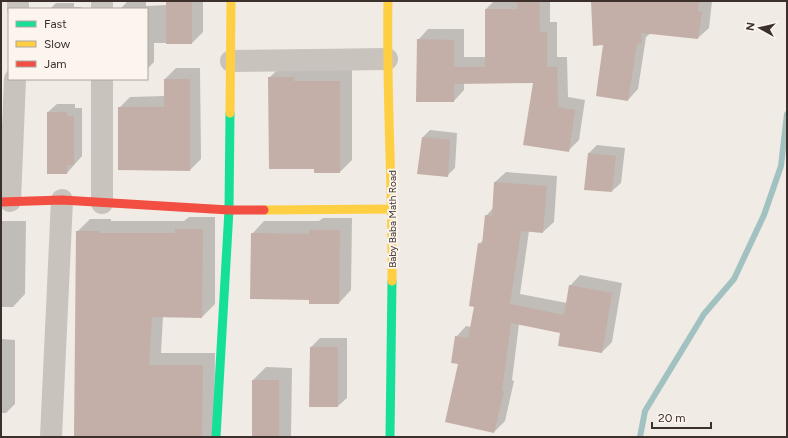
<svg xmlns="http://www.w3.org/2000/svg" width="788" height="438" font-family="Figtree,sans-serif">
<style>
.shadow{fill:#0003}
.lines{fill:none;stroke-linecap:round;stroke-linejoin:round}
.stream{stroke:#a1c2c1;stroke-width:6}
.building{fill:#c3afa7}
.street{stroke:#c9c3be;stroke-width:22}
.fast{stroke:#16e098;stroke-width:9}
.slow{stroke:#ffcf43;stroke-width:9}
.jam{stroke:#f24e42;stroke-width:9}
.labels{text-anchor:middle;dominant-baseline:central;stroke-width:4;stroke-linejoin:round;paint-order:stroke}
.street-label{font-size:10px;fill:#3b302b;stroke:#fbf5ee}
</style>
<rect width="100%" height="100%" fill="#f0ebe5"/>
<g class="shadow">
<path d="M128 1H146V6L167 5V1H203V32L192 43H154V62L147 69V9H120Z"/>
<path d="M494 1H550V22H557V57H567L568 97 585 100 579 140 568 151 534 82 464 83V90L454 101 418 40 428 29H464V57H486V9Z"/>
<path d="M592 1H712L709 28 698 38 651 33 646 37 638 89 628 100 604 44Z"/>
<path d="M56 3H74V7H81V9H50Z"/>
<path d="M282 65 352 69V160L340 172 315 168 269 78Z"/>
<path d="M176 68H200L201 159 190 170 119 108 130 97 165 96V79Z"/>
<path d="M57 104H75V108H82V156L67 173 48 112Z"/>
<path d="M430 130 457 133 455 168 447 176 423 137Z"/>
<path d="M597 145 625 148 621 183 612 191 588 154Z"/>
<path d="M506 172 557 176 554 222 543 232 529 231 520 294 567 303 570 286 580 275 622 283 612 342 602 352 561 332 519 324 512 380 514 381 505 421 494 432 456 337 466 326 471 327 475 306 479 244 484 240 486 216 493 208 495 182Z"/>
<path d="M189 217H215V304L202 317 163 316 161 353H215L214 437H75L77 232 90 219H111V221H184Z"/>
<path d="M323 218H352L351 290 339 303 310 299 252 234 264 221H319Z"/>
<path d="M1 221H26L25 294 13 307H1Z"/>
<path d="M320 338H347V398L338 406 311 347Z"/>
<path d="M1 339 15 340V404L6 413H1Z"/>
<path d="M266 367 292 368 291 437H253V380Z"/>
</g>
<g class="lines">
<path class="stream" d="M640 437 645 411 704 314 734 279 764 215 781 166 787 114"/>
</g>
<g class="building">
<rect x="166" y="1" width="26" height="43"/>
<path d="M517 1H539L540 32H547V67H557L558 107 575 110 569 152 523 145 533 83 454 84V102H416L417 39 454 40V67H485V9H518Z"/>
<path d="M591 1H699L698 11 702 12 698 39 641 33 642 43 637 44 628 101 596 96 603 45 593 46Z"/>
<path d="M268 77H294V81H340V173H314V169H269Z"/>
<path d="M164 79H190V171L118 170V107H164Z"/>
<path d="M47 112H67V116H74V165H67V174H47Z"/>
<path d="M422 137 450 140 448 177 417 174Z"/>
<path d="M588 153 616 156 612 192 584 190Z"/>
<path d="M494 182 547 186 543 233 521 231 510 304 564 315 569 285 612 293 602 353 558 346 560 333 511 323 502 391H504L494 433 445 422 458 364 451 363 455 336 468 338 474 307 469 306 478 243 482 244 485 215 492 216Z"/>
<path d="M175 229H203L202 318 152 317 149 365H203L202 437H74L76 231H99V233H175Z"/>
<path d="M309 230H340L339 304H309V300L250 299 251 233 309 234Z"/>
<path d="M310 347H338V407H309Z"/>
<rect x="252" y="380" width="27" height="57"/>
</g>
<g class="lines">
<g class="street">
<path d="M18 9V1"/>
<path d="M102 9V1"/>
<path d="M231 61 387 59"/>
<path d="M10 201 15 79"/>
<path d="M102 203V79"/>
<path d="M51 437 62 200"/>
</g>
<g class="fast">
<path d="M216 437 229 210 230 113"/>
<path d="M390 437 392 281"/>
</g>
<g class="slow">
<path d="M388 1C386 94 393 188 392 281"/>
<path d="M230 113 231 1"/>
<path d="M264 210 393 209"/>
</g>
<path class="jam" d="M1 202 62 200 229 210H264"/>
</g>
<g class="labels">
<g class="street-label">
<text transform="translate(392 219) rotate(-90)">Baby Baba Math Road</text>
</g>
</g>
<rect width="788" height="438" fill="none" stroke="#3b302b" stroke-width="4"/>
<rect x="8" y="8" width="140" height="72" fill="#fbf5ee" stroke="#aea6a0"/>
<rect x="16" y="21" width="20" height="6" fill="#16e098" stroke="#aea6a0"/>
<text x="44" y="28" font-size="12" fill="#3b302b">Fast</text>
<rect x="16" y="41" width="20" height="6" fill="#ffcf43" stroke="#aea6a0"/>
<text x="44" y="48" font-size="12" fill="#3b302b">Slow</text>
<rect x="16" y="61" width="20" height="6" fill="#f24e42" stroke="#aea6a0"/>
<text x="44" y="68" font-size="12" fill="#3b302b">Jam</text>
<g transform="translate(760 28) rotate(278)" stroke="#fbf5ee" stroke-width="3" paint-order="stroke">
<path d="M0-3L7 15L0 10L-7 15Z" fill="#3b302b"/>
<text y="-6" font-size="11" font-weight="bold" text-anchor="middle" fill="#3b302b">N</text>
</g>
<path d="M652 422v6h59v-6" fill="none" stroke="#3b302b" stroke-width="2"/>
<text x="658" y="422" font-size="12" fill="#3b302b" stroke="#fbf5ee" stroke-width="3" paint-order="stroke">20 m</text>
</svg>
